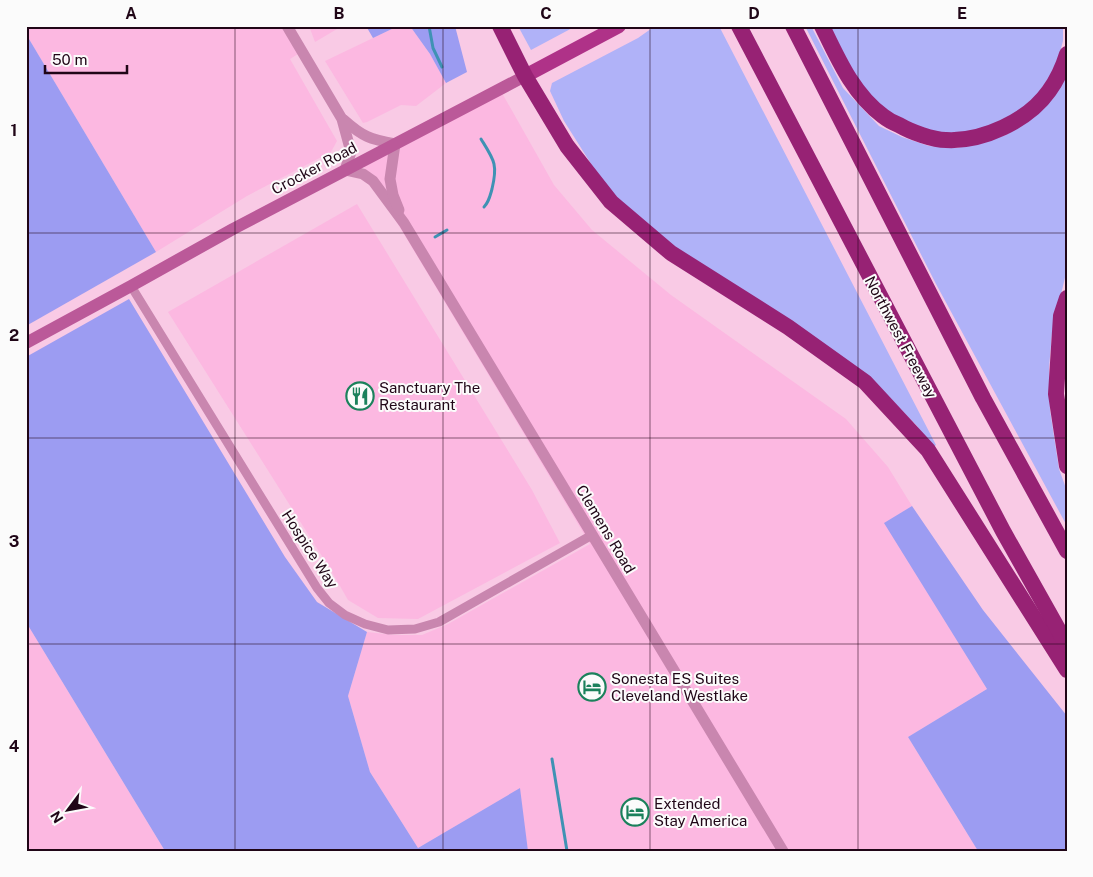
<svg xmlns="http://www.w3.org/2000/svg" width="1093" height="877" font-family="'Public Sans',sans-serif">
<style>
.built{fill:#fcb8e1}
.green{fill:#b0b2f8}
.forest{fill:#9c9cf2}
.lines{fill:none;stroke-linecap:round;stroke-linejoin:round}
.stream{stroke:#3f92b4;stroke-width:3}
.minor{stroke:#c986af;stroke-width:9}
.tertiary{stroke:#c986af;stroke-width:11}
.secondary{stroke:#bb5999;stroke-width:12}
.primary{stroke:#af3288;stroke-width:14}
.motorway{stroke:#972274;stroke-width:16}
.grid{fill:none;stroke:#200617;stroke-width:1;stroke-opacity:0.55}
.labels{text-anchor:middle;dominant-baseline:central;stroke-width:4;stroke-linejoin:round;paint-order:stroke}
.street-label{font-size:15px;fill:#200617;stroke:#fbfbfb}
.poi-label{font-size:15px;fill:#200617;stroke:#fbfbfb;text-anchor:start}
.neatline{fill:none;stroke:#200617;stroke-width:2}
.grid-label{font-size:16px;text-anchor:middle;font-weight:bold;fill:#200617}
</style>
<rect width="100%" height="100%" fill="#f9cae5"/>
<g class="built">
<path d="M26 26H281L298 54 290 59 337 141 331 152 247 196 156 252 26 34Z"/>
<path d="M309 26H342L315 42Z"/>
<path d="M410 26 430 54 446 83 416 106 401 105 367 122 363 123 325 61 396 27Z"/>
<path d="M502 93 554 185 592 230 671 295 846 419 888 467 912 506 885 523 987 689 908 737 978 851H528L519 789 418 848 370 772 348 696 367 632 394 635H422L448 624 590 544 363 166Z"/>
<path d="M357 204 532 490 560 543 418 619 378 618 348 600 332 572 168 312Z"/>
<path d="M26 622 165 851H26Z"/>
</g>
<g class="green">
<path d="M518 26H576L531 50Z"/>
<path d="M655 26H719L936 445 932 448 917 426 891 399 652 232 618 199 600 178 564 121 550 91 552 83 638 38Z"/>
<path d="M805 26H811L843 88 879 126 902 137 929 146 957 148 1006 135 1027 121 1067 72V269L1052 333 1049 368 1050 410 1059 469 1067 491V526L936 284Z"/>
<path d="M828 26H1063V41L1056 67 1038 94 1020 110 993 127 957 134 935 132 900 121 871 98 855 77Z"/>
</g>
<g class="forest">
<path d="M366 26H455L467 72 446 83 430 54 410 26 396 27 373 38Z"/>
<path d="M26 34 156 252 26 326Z"/>
<path d="M129 299 285 557 317 602 367 632 348 696 370 772 418 848 520 788 528 851H165L26 622V357Z"/>
<path d="M912 506 983 610 1067 716V851H978L908 737 987 689 884 523Z"/>
</g>
<g class="lines">
<g class="stream">
<path d="M429 26 433 48 442 67"/>
<path d="M481 139C494 160 498 164 492 189 490 196 489 202 484 207"/>
<path d="M435 237 447 230"/>
<path d="M552 759 567 851"/>
</g>
<path class="minor" d="M131 286 317 588 329 603 345 615 365 624 388 630 415 629 439 622 592 535"/>
<g class="tertiary">
<path d="M287 26 342 119 351 152 345 170 363 174 373 181 404 223 783 851"/>
<path d="M344 120C363 137 370 139 395 144L390 179 393 195 399 210"/>
</g>
<path class="secondary" d="M26 343 131 286 233 229 525 76"/>
<path class="primary" d="M525 76 619 26"/>
<g class="motorway">
<path d="M500 26 525 76 567 146 611 202 671 253 788 327 865 382 928 450 1067 670"/>
<path d="M739 26 1003 531 1067 645"/>
<path d="M793 26 983 398 1067 551"/>
<path d="M822 26C838 59 853 94 883 116 888 120 894 123 899 125 911 132 933 140 946 140 982 142 1028 121 1049 91 1057 80 1063 67 1067 54"/>
<path d="M1067 298 1061 316 1056 394 1067 466"/>
</g>
</g>
<path class="grid" d="M235 26V851M443 26V851M650 26V851M858 26V851M26 233H1067M26 438H1067M26 644H1067"/>
<defs>
<g id="restaurant-ring" transform="scale(1.4375)"><circle r="9.5" fill="#fbfbfb" stroke="#1b815c" stroke-width="1.5"/><path d="M-5-6h1v4h1v-4h1v4h1v-4h1v5L-1.5 .5V6h-2V.5L-5-1ZM5-6V6H3V1.5H1.5Q1.5-4 5-6Z" fill="#1b815c"/></g>
<g id="hotel-ring" transform="scale(1.4375)"><circle r="9.5" fill="#fbfbfb" stroke="#1b815c" stroke-width="1.5"/><path d="M-6-4.5h1.5V1H6V5H4.5V3h-9V5H-6ZM-4 0a1.8 1.8 0 1 1 3.6 0ZM.5 0V-2.5h3Q6-2.5 6 0Z" fill="#1b815c"/></g>
</defs>
<g fill-rule="evenodd">
<use href="#restaurant-ring" x="360" y="396"/>
<use href="#hotel-ring" x="592" y="687"/>
<use href="#hotel-ring" x="635" y="812"/>
</g>
<g class="labels">
<g class="street-label">
<text transform="translate(314 168) rotate(-28)">Crocker Road</text>
<text transform="translate(901 337) rotate(62)">Northwest Freeway</text>
<text transform="translate(606 529) rotate(59)">Clemens Road</text>
<text transform="translate(310 549) rotate(57)">Hospice Way</text>
</g>
<g class="poi-label">
<text x="379" y="387">Sanctuary The<tspan x="379" dy="17">Restaurant</tspan></text>
<text x="611" y="678">Sonesta ES Suites<tspan x="611" dy="17">Cleveland Westlake</tspan></text>
<text x="654" y="803">Extended<tspan x="654" dy="17">Stay America</tspan></text>
</g>
</g>
<rect width="1093" height="877" fill="none" stroke="#fbfbfb" stroke-width="55"/>
<g transform="translate(68 810) rotate(238)" stroke="#fbfbfb" stroke-width="4" paint-order="stroke">
<path d="M0-4L9 19L0 12L-9 19Z" fill="#200617"/>
<text y="-8" font-size="14" font-weight="bold" text-anchor="middle" fill="#200617">N</text>
</g>
<path d="M45 65v8h82v-8" fill="none" stroke="#200617" stroke-width="2.5"/>
<text x="52" y="65" font-size="15" fill="#200617" stroke="#fbfbfb" stroke-width="4" paint-order="stroke">50 m</text>
<rect x="28" y="28" width="1038" height="822" class="neatline"/>
<g class="grid-label">
<text x="131" y="19">A</text>
<text x="339" y="19">B</text>
<text x="546" y="19">C</text>
<text x="754" y="19">D</text>
<text x="962" y="19">E</text>
<text x="14" y="136">1</text>
<text x="14" y="341">2</text>
<text x="14" y="547">3</text>
<text x="14" y="752">4</text>
</g>
</svg>
